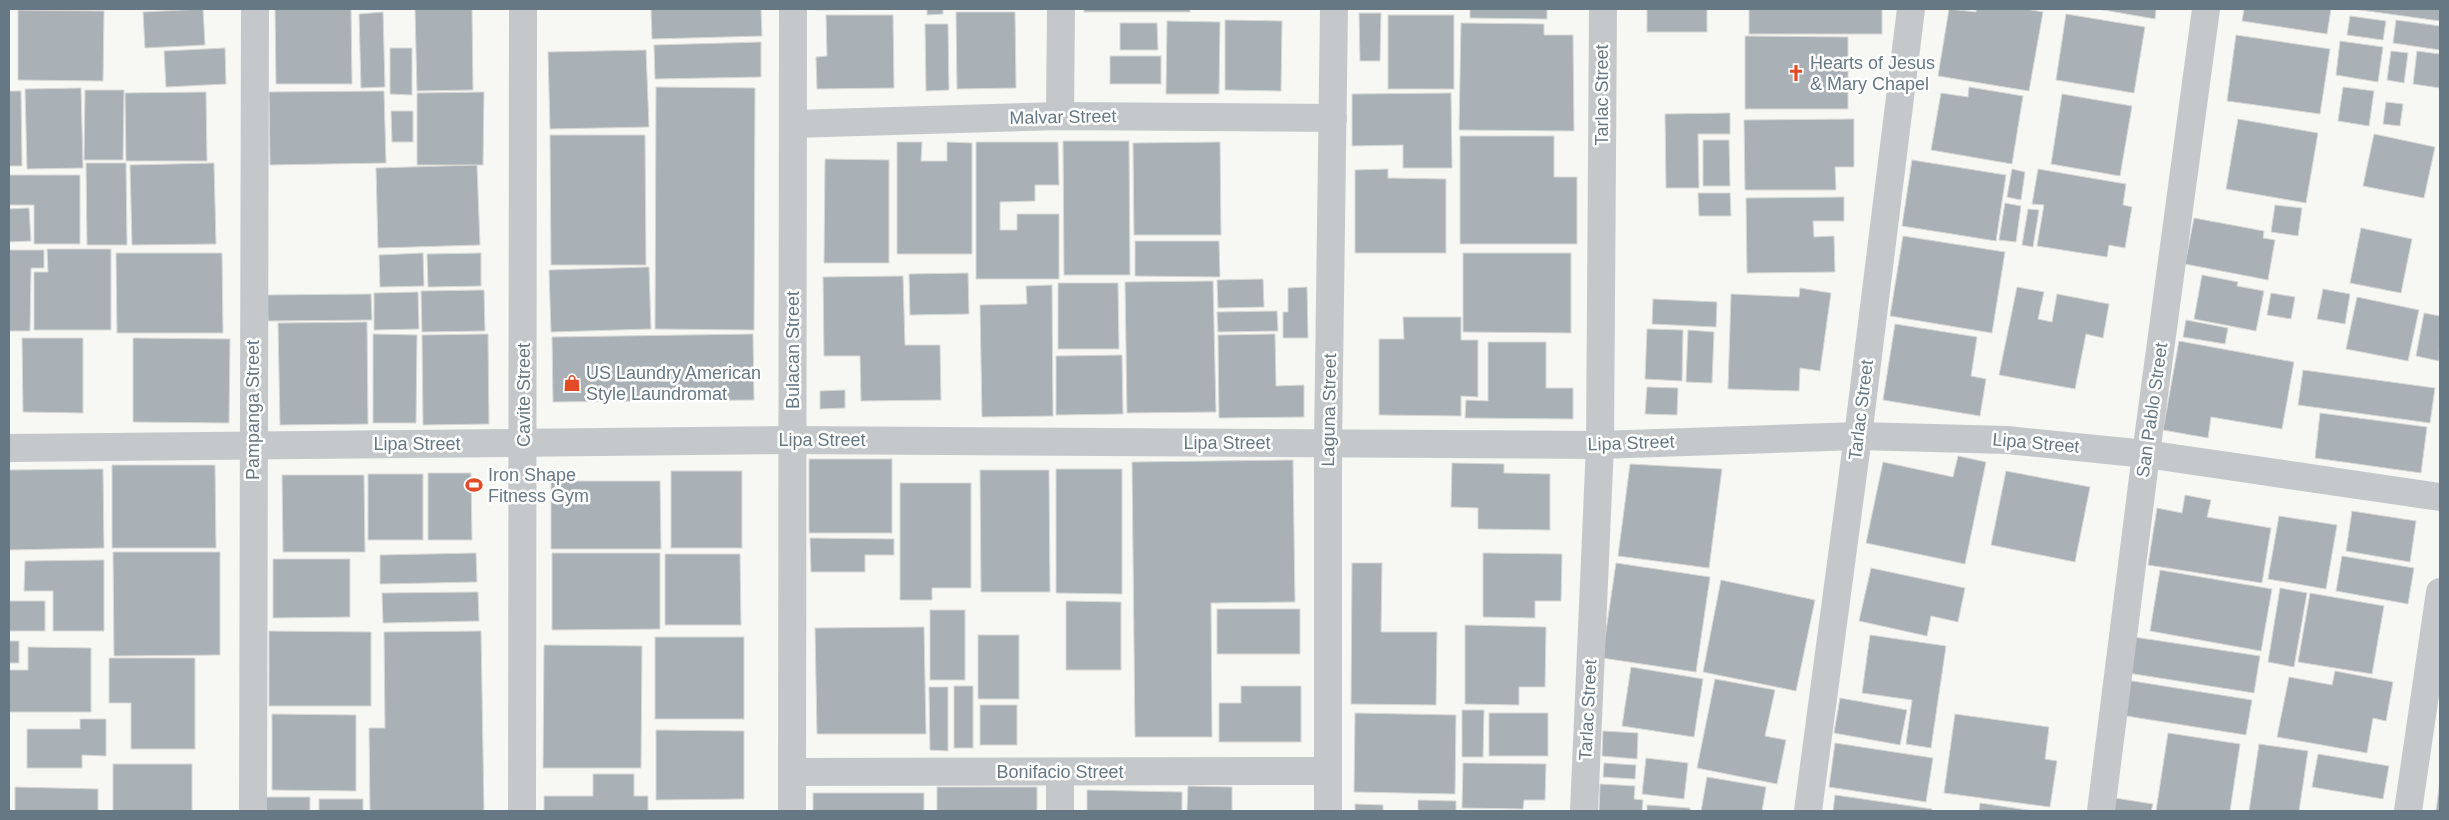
<svg xmlns="http://www.w3.org/2000/svg" width="2449" height="820" font-family="Arial,sans-serif">
<style>
.building{fill:#a9b1b6;stroke:#d8d8d6}
.lines{fill:none;stroke-linecap:round;stroke-linejoin:round}
.minor{stroke:#c4c8cb;stroke-width:28}
.labels{text-anchor:middle;dominant-baseline:central;stroke-width:5;stroke-linejoin:round;paint-order:stroke}
.poi-label{font-size:18px;fill:#667884;stroke:#fff;text-anchor:start}
.street-label{font-size:18px;fill:#667884;stroke:#fff}
</style>
<rect width="100%" height="100%" fill="#f7f7f3"/>
<g class="building">
<path d="M203 9 205 45 145 48 143 12Z"/>
<path d="M275 9H351L352 84H276Z"/>
<path d="M415 9H472L473 90 417 91Z"/>
<path d="M651 9H761L762 36 652 39Z"/>
<path d="M816 9H914L816 10Z"/>
<path d="M927 9H943V14L927 15Z"/>
<rect x="1084" y="9" width="106" height="3"/>
<path d="M1470 9H1547V19L1470 18Z"/>
<rect x="1647" y="9" width="60" height="23"/>
<rect x="1749" y="9" width="133" height="25"/>
<path d="M1949 9 1976 12V9H2026L2043 12 2029 91 1938 76Z"/>
<path d="M2098 9H2156L2155 19Z"/>
<path d="M2244 9H2331L2327 34 2242 21Z"/>
<path d="M2353 9H2440V21Z"/>
<path d="M18 10 104 11 103 81 18 80Z"/>
<path d="M383 12 385 87 361 88 359 14Z"/>
<path d="M956 12H1015L1016 88 957 89Z"/>
<path d="M1359 13H1381L1380 61H1360Z"/>
<path d="M2066 14 2145 27 2134 93 2056 80Z"/>
<path d="M826 15H893L894 88 817 89 816 57 827 56Z"/>
<rect x="1388" y="15" width="66" height="74"/>
<path d="M2350 16 2386 21 2383 40 2347 35Z"/>
<path d="M1225 20 1282 21 1281 91 1225 90Z"/>
<path d="M2396 20 2440 26V50L2393 43Z"/>
<path d="M1167 21 1220 22 1219 94H1166Z"/>
<path d="M1120 23H1157L1158 50H1120Z"/>
<path d="M1461 23 1544 24V35H1573L1574 131 1459 130Z"/>
<path d="M925 24H948L949 90 926 91Z"/>
<path d="M2236 35 2330 49 2320 114 2227 101Z"/>
<path d="M1745 36 1848 37V109H1745Z"/>
<path d="M2340 41 2383 47 2378 82 2336 75Z"/>
<path d="M761 42V77L655 79 654 45Z"/>
<path d="M225 48 226 84 166 87 164 51Z"/>
<path d="M390 48H412V95L390 94Z"/>
<path d="M646 50 649 127 550 129 548 52Z"/>
<path d="M2391 51 2408 53 2404 83 2387 80Z"/>
<path d="M2417 51 2440 54V88L2413 84Z"/>
<rect x="1110" y="56" width="51" height="28"/>
<path d="M656 87 755 88 754 330 655 329Z"/>
<path d="M1969 87 2023 96 2012 164 1931 150 1941 93 1968 97Z"/>
<path d="M2343 87 2374 91 2369 126 2338 121Z"/>
<path d="M81 88 83 168 27 169 25 89Z"/>
<path d="M85 90H124L123 160H84Z"/>
<path d="M9 91H21L22 166H9Z"/>
<path d="M384 91 386 163 270 165 269 92Z"/>
<path d="M206 92 207 161H126L125 93Z"/>
<path d="M484 92 483 165H417V93Z"/>
<path d="M1451 93 1452 168H1403V145L1352 146V94Z"/>
<path d="M2062 94 2132 106 2120 176 2051 164Z"/>
<path d="M2386 102 2403 104 2400 126 2383 124Z"/>
<path d="M391 111H413V142H392Z"/>
<path d="M1730 113V134H1698L1699 188H1666L1665 114Z"/>
<path d="M1854 119V167H1835L1836 190H1745L1744 120Z"/>
<path d="M2238 119 2318 133 2306 203 2226 189Z"/>
<path d="M2374 134 2435 147 2424 198 2363 186Z"/>
<path d="M550 135H645L646 265H551Z"/>
<path d="M1460 136H1554V177H1577V244H1460Z"/>
<path d="M1703 140H1729L1730 186H1703Z"/>
<path d="M1063 141H1129L1130 275H1064Z"/>
<path d="M897 142H922L921 161H947V142L972 143V254H897Z"/>
<path d="M976 142H1058L1059 185H1035V201L1000 202V230H1017V214H1059V279H976Z"/>
<path d="M1220 142 1221 235H1134L1133 143Z"/>
<path d="M825 159 889 160V263H824Z"/>
<path d="M1912 160 2006 175 1996 241 1902 226Z"/>
<path d="M86 163H126L127 245H87Z"/>
<path d="M214 163 216 244 132 245 130 165Z"/>
<path d="M477 165 480 245 378 248 376 168Z"/>
<path d="M1388 169V178L1446 179V253H1355V170Z"/>
<path d="M2012 169 2025 172 2021 200 2007 197Z"/>
<path d="M2038 169 2126 184 2123 205 2132 207 2125 248 2109 245 2107 257 2037 246 2044 205 2032 204Z"/>
<path d="M9 175H80V244H34V205H9Z"/>
<path d="M1698 193H1730L1731 216H1699Z"/>
<path d="M1844 197V221H1813L1814 237 1834 236 1835 272 1747 273 1746 198Z"/>
<path d="M2005 203 2021 206 2016 242 1999 240Z"/>
<path d="M2275 205 2302 208 2298 236 2271 232Z"/>
<path d="M29 208 31 241 9 242V209Z"/>
<path d="M2028 209 2039 210 2033 247 2022 245Z"/>
<path d="M2194 218 2264 231 2263 238 2275 240 2268 280 2185 264Z"/>
<path d="M2361 228 2412 239 2401 293 2350 283Z"/>
<path d="M1903 236 2005 252 1992 333 1890 316Z"/>
<path d="M1135 241H1219L1220 277 1135 276Z"/>
<path d="M47 249H111V330H34V272H48Z"/>
<path d="M9 250H44V268H31L30 331H9Z"/>
<path d="M116 253H222L223 333H117Z"/>
<path d="M423 253 424 286 380 287 379 255Z"/>
<path d="M481 253V286L428 287 427 254Z"/>
<path d="M1463 253H1571V333L1463 332Z"/>
<path d="M649 267 651 329 551 332 549 270Z"/>
<path d="M968 273 969 314 910 315 909 274Z"/>
<path d="M2202 275 2238 282 2237 286 2264 291 2256 331 2194 319Z"/>
<path d="M903 276 905 345H940L941 400 861 401 860 356H824L823 277Z"/>
<path d="M1263 279 1264 307 1218 308 1217 280Z"/>
<path d="M1213 281 1216 412 1127 413 1125 282Z"/>
<path d="M1058 283H1118L1119 349H1058Z"/>
<path d="M1052 285 1053 416 982 417 980 305 1027 304 1026 286Z"/>
<path d="M1307 287 1308 338H1283V312H1288V288Z"/>
<path d="M2017 287 2044 292 2038 319 2052 322 2057 294 2109 304 2103 338 2086 334 2075 389 1999 375Z"/>
<path d="M1800 288 1831 293 1820 371 1800 368 1799 391 1728 389 1731 294 1799 297Z"/>
<path d="M2323 289 2350 294 2345 324 2317 319Z"/>
<path d="M484 290 485 331 422 332 421 291Z"/>
<path d="M418 292 419 329 374 330V293Z"/>
<path d="M2271 293 2295 297 2291 319 2267 315Z"/>
<path d="M371 294 372 320 268 321 267 295Z"/>
<path d="M2357 297 2419 310 2408 361 2346 349Z"/>
<path d="M1653 299 1717 302 1716 327 1652 324Z"/>
<path d="M1277 311 1278 331 1218 332 1217 312Z"/>
<path d="M2424 313 2440 316 2439 361 2416 356Z"/>
<path d="M1403 317H1461V340H1478V397L1461 396V416L1379 415V339H1404Z"/>
<path d="M2186 320 2228 328 2225 344 2183 337Z"/>
<path d="M367 322 368 424 280 425 278 323Z"/>
<path d="M1895 324 1977 337 1971 376 1986 379 1980 416 1883 400Z"/>
<path d="M1647 329 1683 330 1682 381 1645 379Z"/>
<path d="M1688 330 1714 332 1712 383 1686 382Z"/>
<path d="M373 334 417 335 416 423H373Z"/>
<path d="M488 334 489 424 423 425 422 335Z"/>
<path d="M753 334 754 400 553 402 552 337Z"/>
<path d="M1275 334 1276 386 1304 385V417L1219 418 1218 335Z"/>
<path d="M22 338H83V413L23 412Z"/>
<path d="M133 338 230 339 229 423 133 422Z"/>
<path d="M2179 341 2294 362 2282 429 2211 417 2208 438 2163 430Z"/>
<path d="M1488 342H1546V388H1573V419L1465 418 1466 400 1488 401Z"/>
<path d="M1122 355 1123 414 1056 415V356Z"/>
<path d="M2303 370 2435 388 2430 423 2298 405Z"/>
<path d="M1647 387 1678 388 1677 415 1645 414Z"/>
<path d="M845 390V408L820 409V391Z"/>
<path d="M2320 413 2427 427 2421 473 2315 458Z"/>
<path d="M1958 456 1986 462 1965 564 1866 543 1883 462 1953 477Z"/>
<rect x="809" y="459" width="83" height="74"/>
<path d="M1293 460 1295 602 1211 603 1212 737H1135L1132 462Z"/>
<path d="M1452 463 1504 464V473L1550 474V530L1478 529V508L1451 507Z"/>
<path d="M1630 464 1722 469 1709 568 1618 556Z"/>
<path d="M112 465H215L216 548H112Z"/>
<path d="M103 469 104 548 9 550V470Z"/>
<path d="M1056 469H1122V594L1056 593Z"/>
<path d="M980 470H1049L1050 592H981Z"/>
<rect x="671" y="471" width="71" height="77"/>
<path d="M2006 471 2090 487 2075 562 1991 545Z"/>
<path d="M428 473H471L472 540H428Z"/>
<rect x="368" y="474" width="55" height="66"/>
<path d="M282 475H364L365 552H283Z"/>
<path d="M551 481H660L661 549H551Z"/>
<path d="M900 483H971V588H932V600H900Z"/>
<path d="M2185 495 2211 500 2207 517 2271 528 2262 583 2148 565 2157 508 2182 513Z"/>
<path d="M2352 511 2416 521 2410 562 2346 551Z"/>
<path d="M2279 516 2337 525 2326 589 2268 579Z"/>
<path d="M810 538 894 539V555H865V572H811Z"/>
<path d="M113 552H220V655L114 656Z"/>
<path d="M476 553 477 582 380 584V555Z"/>
<path d="M552 553H660V629L552 630Z"/>
<path d="M1483 553 1562 554 1561 601H1535V618L1483 617Z"/>
<path d="M665 554H740L741 625H665Z"/>
<path d="M2342 556 2414 568 2408 604 2336 591Z"/>
<path d="M273 559H350V617L273 618Z"/>
<path d="M104 560V631H53V591H24L25 561Z"/>
<path d="M1352 563H1382L1381 632H1437L1436 705 1351 704Z"/>
<path d="M1616 563 1710 577 1696 672 1602 658Z"/>
<path d="M1871 568 1965 588 1958 622 1931 616 1927 636 1859 621Z"/>
<path d="M2160 570 2272 589 2261 651 2150 631Z"/>
<path d="M1721 580 1815 600 1796 691 1703 672Z"/>
<path d="M2280 588 2307 593 2294 667 2268 662Z"/>
<path d="M478 592 479 621 383 623 382 593Z"/>
<path d="M2310 593 2384 606 2372 674 2298 662Z"/>
<rect x="9" y="601" width="36" height="30"/>
<path d="M1066 601 1121 602V670H1066Z"/>
<rect x="1217" y="609" width="83" height="45"/>
<rect x="930" y="610" width="35" height="70"/>
<path d="M1465 625 1546 627 1545 687H1519V705L1465 704Z"/>
<path d="M924 627 926 734H817L815 628Z"/>
<path d="M269 631 371 632V706H269Z"/>
<path d="M481 631 484 811H370L369 728H385L384 632Z"/>
<rect x="978" y="635" width="41" height="64"/>
<path d="M1870 635 1946 646 1931 748 1906 744 1912 700 1862 693Z"/>
<rect x="655" y="637" width="89" height="82"/>
<path d="M2134 637 2260 656 2254 693 2128 673Z"/>
<rect x="9" y="641" width="10" height="22"/>
<path d="M544 645 642 646 641 768H543Z"/>
<path d="M28 647 91 648V712H9V670H28Z"/>
<path d="M109 658H195V749H131V703H109Z"/>
<path d="M1631 667 1703 679 1694 737 1622 726Z"/>
<path d="M2335 671 2393 682 2386 721 2373 718 2367 753 2277 737 2289 677 2332 685Z"/>
<path d="M1715 679 1775 690 1765 736 1786 740 1777 784 1697 768Z"/>
<path d="M2126 680 2252 700 2246 735 2120 715Z"/>
<rect x="954" y="686" width="19" height="62"/>
<path d="M1241 686H1301V742H1219V703H1241Z"/>
<path d="M929 687H948V751L930 750Z"/>
<path d="M1840 698 1907 710 1900 745 1834 733Z"/>
<rect x="980" y="705" width="37" height="40"/>
<path d="M1462 710H1484L1483 757H1462Z"/>
<path d="M1355 713 1456 715 1455 794 1354 792Z"/>
<rect x="1489" y="713" width="59" height="43"/>
<path d="M272 714 356 715V791L272 790Z"/>
<path d="M1955 714 2049 727 2045 759 2057 761 2050 807 1944 793Z"/>
<path d="M80 719H106V756L82 755V768H27V729H80Z"/>
<path d="M656 730 744 731V799L656 800Z"/>
<path d="M1603 731 1638 733 1637 759 1602 756Z"/>
<path d="M2168 733 2240 744 2230 811H2156Z"/>
<path d="M1835 743 1933 758 1926 802 1829 787Z"/>
<path d="M2259 744 2308 751 2299 811H2249Z"/>
<path d="M2318 754 2389 766 2383 799 2312 787Z"/>
<path d="M1646 758 1688 763 1684 799 1642 794Z"/>
<path d="M1463 763 1546 764 1545 800H1524L1523 809 1462 808Z"/>
<path d="M1604 763 1636 765 1635 779 1603 777Z"/>
<rect x="113" y="764" width="79" height="47"/>
<path d="M593 774H634V796H648V811H544V796H593Z"/>
<path d="M1707 777 1766 787 1762 811H1701Z"/>
<path d="M2440 780V811H2436Z"/>
<path d="M1600 784 1635 786 1634 799 1643 800 1642 811H1599Z"/>
<path d="M1188 786 1232 787V811H1187Z"/>
<path d="M15 787 98 789V811H15Z"/>
<rect x="937" y="787" width="100" height="24"/>
<path d="M1087 790 1182 792V811H1087Z"/>
<rect x="813" y="793" width="111" height="18"/>
<path d="M1835 795 1932 809V811H1833Z"/>
<rect x="261" y="797" width="49" height="14"/>
<path d="M2115 798 2153 804 2151 811H2113Z"/>
<rect x="319" y="799" width="44" height="12"/>
<path d="M1418 800 1456 801V811H1418Z"/>
<path d="M1980 803 2034 811H1979Z"/>
<path d="M1355 804 1383 805V811H1355Z"/>
<path d="M1647 805 1690 808V811H1647Z"/>
</g>
<g class="lines">
<g class="minor">
<path d="M1060 116 1061 9"/>
<path d="M793 124 1060 116 1333 118"/>
<path d="M9 448 793 440 1600 445 1858 436 2007 440 2146 454 2440 497"/>
<path d="M792 772 1328 771"/>
<path d="M253 811 255 9"/>
<path d="M522 811 523 9"/>
<path d="M792 811 793 9"/>
<path d="M1060 811V772"/>
<path d="M1328 811V443L1334 9"/>
<path d="M1584 811 1600 445 1603 9"/>
<path d="M1808 811 1858 436 1911 9"/>
<path d="M2101 811 2146 454 2206 9"/>
<path d="M2408 811 2440 592"/>
</g>
</g>
<defs>
<g id="church-bare" transform="scale(1.35)"><path d="M-1.2-6h2.4v3.5h3.3v2.4h-3.3V6h-2.4V-.1h-3.3v-2.4h3.3Z" fill="#e34b27" stroke="#fff" stroke-width="2.5" paint-order="stroke"/></g>
<g id="shop-bare" transform="scale(1.35)"><path d="M-5-2.5h2.3a2.7 3.5 0 0 1 5.4 0H5L5.5 6h-11ZM-1.5-2.5h3a1.5 2.3 0 0 0-3 0Z" fill="#e34b27" stroke="#fff" stroke-width="2.5" paint-order="stroke"/></g>
<g id="stadium-bare" transform="scale(1.35)"><path d="M0-5a6.5 5 0 1 0 0 10a6.5 5 0 1 0 0-10ZM-3.5-1.8h7v3.6h-7Z" fill="#e34b27" stroke="#fff" stroke-width="2.5" paint-order="stroke"/></g>
</defs>
<g fill-rule="evenodd">
<use href="#church-bare" x="1796" y="73"/>
<use href="#shop-bare" x="572" y="383"/>
<use href="#stadium-bare" x="474" y="485"/>
</g>
<g class="labels">
<g class="poi-label">
<text x="1810" y="63">Hearts of Jesus<tspan x="1810" dy="21">&amp; Mary Chapel</tspan></text>
<text x="586" y="373">US Laundry American<tspan x="586" dy="21">Style Laundromat</tspan></text>
<text x="488" y="475">Iron Shape<tspan x="488" dy="21">Fitness Gym</tspan></text>
</g>
<g class="street-label">
<text transform="translate(1602 95) rotate(-90)">Tarlac Street</text>
<text transform="translate(1063 117) rotate(-1)">Malvar Street</text>
<text transform="translate(793 350) rotate(-90)">Bulacan Street</text>
<text transform="translate(524 395) rotate(-90)">Cavite Street</text>
<text transform="translate(253 410) rotate(-90)">Pampanga Street</text>
<text transform="translate(1329 410) rotate(-89)">Laguna Street</text>
<text transform="translate(1861 410) rotate(-83)">Tarlac Street</text>
<text transform="translate(2152 410) rotate(-82)">San Pablo Street</text>
<text x="822" y="440">Lipa Street</text>
<text x="1227" y="443">Lipa Street</text>
<text transform="translate(1631 443) rotate(-2)">Lipa Street</text>
<text transform="translate(2036 443) rotate(5)">Lipa Street</text>
<text x="417" y="444">Lipa Street</text>
<text transform="translate(1588 710) rotate(-87)">Tarlac Street</text>
<text x="1060" y="772">Bonifacio Street</text>
</g>
</g>
<rect width="2449" height="820" fill="none" stroke="#667884" stroke-width="20"/>
</svg>
